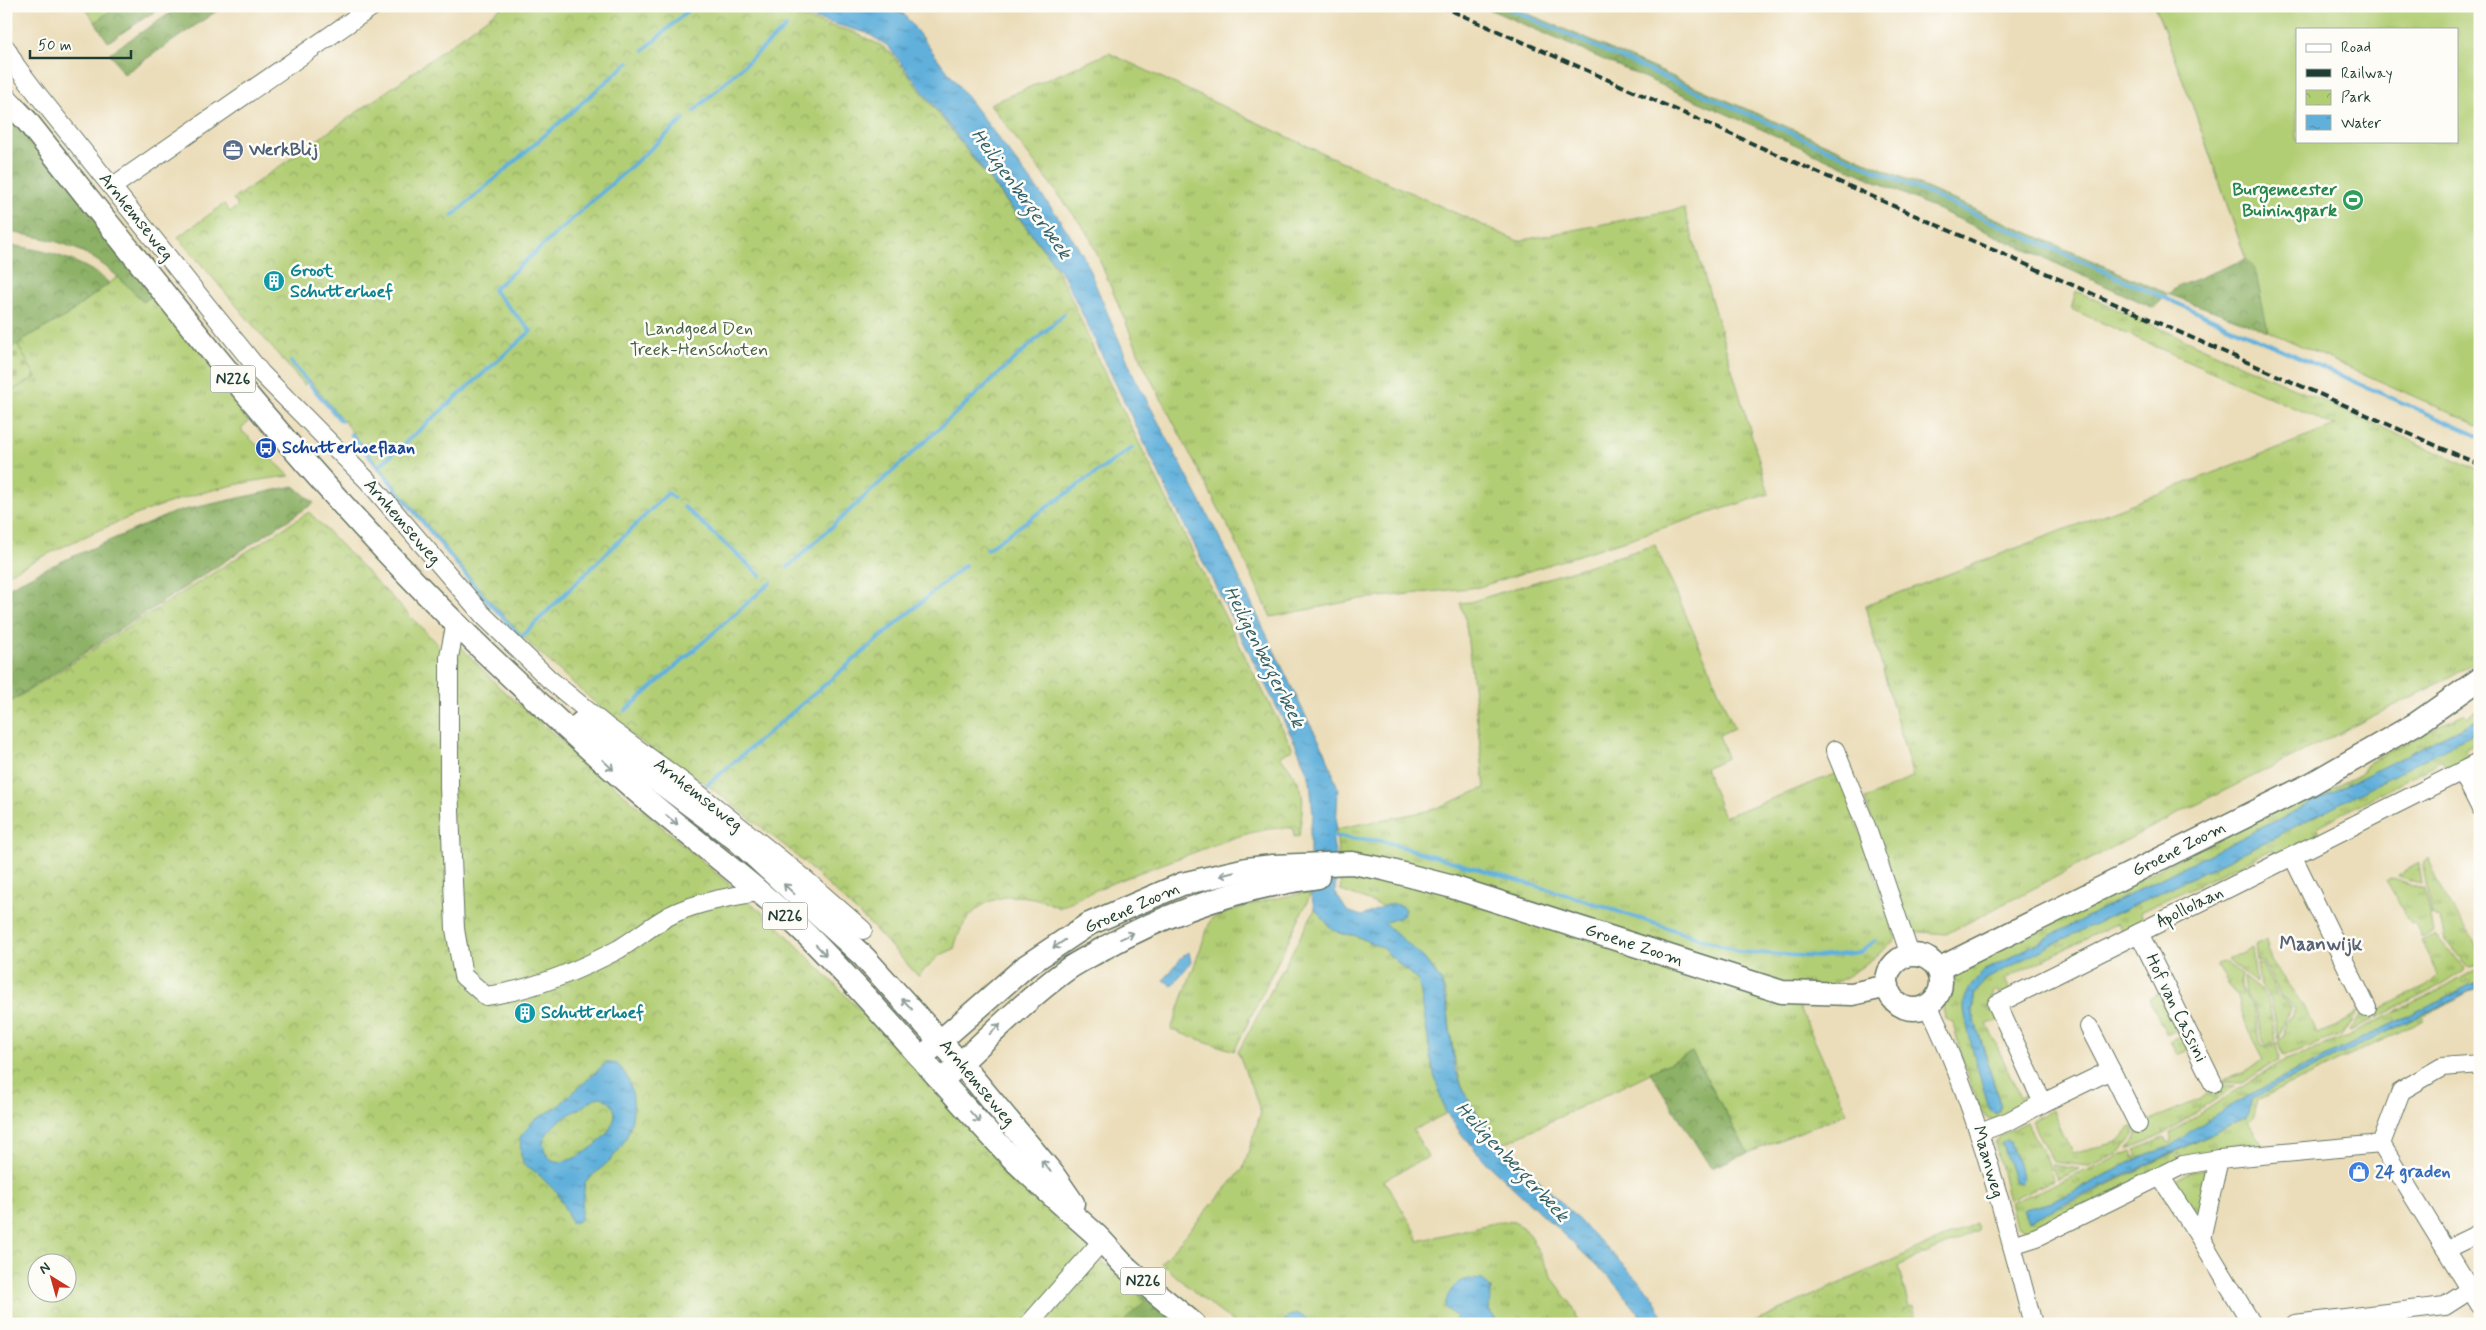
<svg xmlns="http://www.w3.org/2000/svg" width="2486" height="1330" font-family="Mynerve,sans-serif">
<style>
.grass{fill:url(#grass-tufts);stroke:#688654;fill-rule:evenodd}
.forest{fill:url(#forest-crowns);stroke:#56774d}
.cemetery{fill:url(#cemetery-stones);stroke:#688654}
.park{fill:url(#park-crowns);stroke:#688654;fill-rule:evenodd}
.pitch{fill:#b2ce75;stroke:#688654;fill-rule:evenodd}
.water{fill:url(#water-ripples);stroke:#407688;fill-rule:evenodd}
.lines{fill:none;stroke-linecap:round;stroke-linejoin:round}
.stream{stroke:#60b0db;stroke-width:4}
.minor-casing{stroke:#667563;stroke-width:20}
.major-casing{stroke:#667563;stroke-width:25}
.minor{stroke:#fff;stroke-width:18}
.major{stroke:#fff;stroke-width:22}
.rail{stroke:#1f3d34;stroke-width:4;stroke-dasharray:8 4;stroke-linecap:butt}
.oneway{stroke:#8f9e9a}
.labels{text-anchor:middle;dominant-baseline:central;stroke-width:5;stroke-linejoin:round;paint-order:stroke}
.shield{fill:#fdfcf7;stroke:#62766e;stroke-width:1}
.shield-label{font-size:16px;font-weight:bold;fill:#1f3d34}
.service-label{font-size:18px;font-weight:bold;fill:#4e5e75;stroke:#fdfcf7;text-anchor:start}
.leisure-label{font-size:18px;font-weight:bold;fill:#27864d;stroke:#fdfcf7;text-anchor:end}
.street-label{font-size:18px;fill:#1f3d34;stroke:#fdfcf7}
.culture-label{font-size:18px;font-weight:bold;fill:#0d838f;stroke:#fdfcf7;text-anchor:start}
.park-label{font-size:18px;fill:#446144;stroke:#fdfcf7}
.transit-label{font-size:18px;font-weight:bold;fill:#164399;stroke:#fdfcf7;text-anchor:start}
.shop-label{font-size:18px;font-weight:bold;fill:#366cbe;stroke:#fdfcf7;text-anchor:start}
.water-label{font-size:19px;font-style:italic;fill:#326066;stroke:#fdfcf7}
.neighbourhood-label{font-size:19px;font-weight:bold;fill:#5a6376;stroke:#fdfcf7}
</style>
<defs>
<pattern id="grass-tufts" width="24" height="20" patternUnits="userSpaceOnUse" patternTransform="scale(1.25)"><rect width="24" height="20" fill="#b2ce75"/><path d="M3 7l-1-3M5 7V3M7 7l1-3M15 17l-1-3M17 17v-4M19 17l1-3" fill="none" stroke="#90a861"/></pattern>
<pattern id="forest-crowns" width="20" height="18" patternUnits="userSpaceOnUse" patternTransform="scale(1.25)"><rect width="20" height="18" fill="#8db166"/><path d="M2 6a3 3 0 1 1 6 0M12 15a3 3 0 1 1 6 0" fill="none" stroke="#739155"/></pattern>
<pattern id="cemetery-stones" width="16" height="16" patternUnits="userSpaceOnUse" patternTransform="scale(1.25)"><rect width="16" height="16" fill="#b2ce75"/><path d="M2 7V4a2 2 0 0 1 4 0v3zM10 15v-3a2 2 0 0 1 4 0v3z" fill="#90a861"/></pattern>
<pattern id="park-crowns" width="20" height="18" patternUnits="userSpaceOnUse" patternTransform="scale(1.25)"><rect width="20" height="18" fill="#b2ce75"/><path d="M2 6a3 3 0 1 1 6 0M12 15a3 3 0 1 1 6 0" fill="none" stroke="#90a861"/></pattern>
<pattern id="water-ripples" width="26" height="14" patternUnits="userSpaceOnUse" patternTransform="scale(1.25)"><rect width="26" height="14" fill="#60b0db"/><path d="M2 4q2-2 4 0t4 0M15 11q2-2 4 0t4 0" fill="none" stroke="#4f90b2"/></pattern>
</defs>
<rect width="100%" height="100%" fill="#fdfcf7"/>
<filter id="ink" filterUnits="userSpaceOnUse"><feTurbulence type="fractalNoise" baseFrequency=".02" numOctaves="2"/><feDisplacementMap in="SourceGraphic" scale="10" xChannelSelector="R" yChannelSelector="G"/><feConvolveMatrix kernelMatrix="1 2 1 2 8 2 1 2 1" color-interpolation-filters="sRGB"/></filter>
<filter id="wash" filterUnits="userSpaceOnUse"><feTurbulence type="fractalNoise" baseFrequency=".0096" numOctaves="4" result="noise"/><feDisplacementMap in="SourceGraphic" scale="20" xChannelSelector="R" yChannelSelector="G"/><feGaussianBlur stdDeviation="1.12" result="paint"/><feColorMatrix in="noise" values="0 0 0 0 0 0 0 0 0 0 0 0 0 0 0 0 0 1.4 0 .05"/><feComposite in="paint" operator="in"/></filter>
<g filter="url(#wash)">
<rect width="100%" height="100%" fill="#ebddb9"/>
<g class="grass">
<path d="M84 6H117L95 22Z"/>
<path d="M1109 53 1318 151 1518 241 1684 208 1769 494 1479 587 1361 599 1271 617 1234 538 1145 368 1089 235 990 104Z"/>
<path d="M119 276 143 302 156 293 211 364 248 422 241 430 290 476C186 487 98 528 6 575V394L36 377 18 346 27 337 63 318Z"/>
<path d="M2076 291 2480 471V659L2451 677 2150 828 1946 934 1909 931 1865 799 1913 777 1865 606 2335 426 2071 309Z"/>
<path d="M1655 545 1708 665 1734 728 1719 735 1727 758 1705 768 1724 817 1840 772 1896 939 1868 963 1799 1006 1847 1113 1748 1153 1692 1053 1503 1144C1464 1102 1457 1084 1450 1029 1448 1013 1448 993 1440 980 1427 956 1405 943 1385 927L1384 923 1398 917 1393 903 1385 907 1341 891 1336 829 1432 810 1485 788 1465 617 1460 603 1470 602Z"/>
<path d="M2480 709V718L2138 890 1984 971C1973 982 1964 995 1964 1011L1990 1110 1997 1114 2000 1112 2001 1107 1972 1010 1975 993 1985 980 2053 944 2269 840 2480 730V741L2465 749 2472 762 2448 773 2442 760 2317 827 2323 840 2279 862 2273 849 2140 912 2146 925 2124 936 2117 923 2005 979 2010 991 2002 996 1996 990 1994 992 1988 1010 1996 1011 1999 1020 1987 1024 2020 1097 2031 1092 2030 1090 2032 1096C2028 1107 2019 1110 2009 1114 2001 1118 1995 1122 1987 1117 1975 1110 1956 1038 1953 1022L1945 1019 1942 1000 1951 979 1996 950 2302 797 2327 791 2361 774 2369 762 2465 713 2468 717Z"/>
<path d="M2428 858C2432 868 2435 879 2440 888 2452 912 2480 937 2480 963L2471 967 2467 966 2445 940 2440 919 2431 915 2423 865 2424 861Z"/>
<path d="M2419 863 2422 884 2398 876V875Z"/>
<path d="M2393 878 2424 889 2433 932 2422 938 2414 923 2411 924 2386 881Z"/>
<path d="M1310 892V896L1234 1051 1171 1030 1211 919C1243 905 1276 897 1310 892Z"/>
<path d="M1315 909 1332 929 1342 934 1354 935 1382 948 1420 982 1433 1071 1447 1113 1413 1130 1428 1157 1384 1180 1416 1232 1418 1241 1502 1221 1514 1222 1522 1227 1530 1236 1554 1280 1572 1305 1580 1324 1498 1323 1489 1310 1491 1289 1446 1308 1456 1316 1452 1324H1311C1302 1314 1290 1310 1283 1324H1236L1204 1300 1161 1263 1243 1169 1261 1112 1238 1052Z"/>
<path d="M2435 935 2465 968 2464 971 2444 984 2377 1018 2370 1005 2373 1004 2377 1011 2428 985 2438 975 2421 941Z"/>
<path d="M2266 941 2271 961 2305 1008 2316 1034 2338 1026 2360 1010 2341 1035 2283 1056 2279 1041 2284 1036 2286 1020 2293 1015 2295 1008 2281 996 2263 962 2257 961 2255 946Z"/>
<path d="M2252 948 2256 982V983L2227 960Z"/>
<path d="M2223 962 2241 975C2236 991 2249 997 2254 1010 2259 1022 2255 1035 2261 1045L2269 1048 2277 1042 2279 1056 2278 1060 2242 1083 2216 1082 2244 1073 2263 1059 2248 1030 2237 997 2216 964Z"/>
<path d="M2257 963 2262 964 2277 994 2292 1008 2285 1018 2279 1039 2270 997 2260 986Z"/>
<path d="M2480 967V980L2249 1095 2172 1146 2143 1156 2053 1202 2025 1209 2063 1207 2246 1117 2253 1098 2480 986 2423 1016 2424 1020 2257 1101 2252 1119 2247 1122 2265 1149 2182 1158 2179 1153 2177 1155 2180 1160 2027 1235V1231L2016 1225 2010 1203 2132 1151 2135 1157 2138 1155 2135 1150 2163 1138 2170 1143 2172 1142 2170 1133 2281 1062 2348 1036 2446 987Z"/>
<path d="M2243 977 2267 996 2276 1040 2271 1045 2266 1046C2256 1038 2265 1012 2245 995Z"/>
<path d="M2160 993 2178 1029 2167 1035 2149 999Z"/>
<path d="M2367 1007 2373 1020 2350 1031 2349 1030Z"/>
<path d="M2181 1037 2188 1050 2177 1055 2170 1041Z"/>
<path d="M2211 1084 2236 1086 2162 1135 2128 1149 2137 1135 2136 1126 2201 1099 2208 1093 2206 1087 2208 1086 2213 1096 2216 1095Z"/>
<path d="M2052 1110 2072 1153 2118 1142 2131 1127H2134V1134L2120 1153 2089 1166 2053 1162 2031 1121Z"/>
<path d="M2026 1122 2047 1160 2053 1180 2009 1200 1995 1144 2000 1135ZM2006 1140 2010 1142 2023 1178 2020 1183 2015 1182 2002 1144Z"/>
<path d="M2051 1165H2052L2080 1169 2057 1179Z"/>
<path d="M2210 1169 2200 1222 2173 1182 2191 1170Z"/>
</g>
<g class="forest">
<path d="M117 6H163L108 42 95 22Z"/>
<path d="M181 6H224L124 74 110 53Z"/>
<path d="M1482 6H1509L1555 25 2168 294 2179 286 2246 259 2195 112 2155 6 2241 148 2255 270 2268 331 2168 294 2154 308 1772 134Z"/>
<path d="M6 105 156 293 143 302C99 254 71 240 6 232Z"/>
<path d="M6 245C40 248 84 260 109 283L63 318 27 337 18 346 17 345 6 351Z"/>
<path d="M294 486 314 503 6 704V589L49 567 175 512Z"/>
<path d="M1692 1052 1748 1153 1711 1168 1650 1072Z"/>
<path d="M1140 1288 1177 1324H1119L1114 1319Z"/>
</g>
<path class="cemetery" d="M17 344 36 377 6 394V351Z"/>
<g class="park">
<path d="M503 6H761L853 32 882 46 892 54 1049 257C1073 294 1086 337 1106 376 1168 501 1228 626 1293 749L1280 756C1308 791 1304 793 1299 836L1294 837 1293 828C1254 826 1216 845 1179 858 1138 873 1097 887 1059 908 1016 884 966 896 954 949L940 955 918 976 873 927 789 849 710 787 632 736 532 646 477 586 310 380 304 385 178 237 224 204 230 212 238 206 233 199 400 82Z"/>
<path d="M309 512 443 650 444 629 500 688 779 927 955 1108 1065 1226 1145 1301 1121 1324H6V705ZM38 1262H68V1292H38Z"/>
<path d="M1976 1223 1978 1231 1898 1266 1909 1307 1913 1306 1918 1324H1748Z"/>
</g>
<path class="pitch" d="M2155 6H2480V426L2268 331 2255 269 2246 259 2195 112ZM2297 29H2457V141H2297Z"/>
<g class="water">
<path d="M770 6H874L903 13 1056 214 1083 255 1134 376 1224 546 1307 719 1325 751 1338 789 1336 829 1332 836 1336 858 1335 892 1347 911 1362 916C1376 911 1393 897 1405 909L1403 916 1384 923 1423 957 1441 981 1447 1007 1455 1069 1466 1096 1476 1112 1493 1134 1648 1290 1656 1301 1665 1324H1642L1638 1312 1609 1277 1489 1165 1463 1136 1445 1111 1433 1071 1419 982 1382 948 1354 935 1342 934 1332 929 1315 909 1310 892V827L1313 816 1310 780 1298 749 1172 501 1064 276 888 46 867 33Z"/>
<path d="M2480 718V730L2269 840 2053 944 1985 980 1974 996 1972 1012 2001 1107 1998 1113 1991 1112C1985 1099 1962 1015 1964 1003 1966 991 1975 980 1984 971L2138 890Z"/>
<path d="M1189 952 1191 962 1172 986 1164 980 1182 957Z"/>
<path d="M2480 980V986L2253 1098 2246 1117 2030 1221 2026 1218 2023 1210 2025 1209 2053 1202 2143 1156 2172 1146 2192 1130 2249 1095Z"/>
<path d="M607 1062 617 1064C639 1084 637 1123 621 1147 612 1161 597 1171 585 1182L580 1220 574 1223 571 1222 558 1194 537 1173 524 1164 521 1156 520 1137 533 1121 557 1107ZM601 1097C643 1115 578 1168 555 1161 546 1158 544 1149 543 1142 551 1120 577 1112 595 1098Z"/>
<path d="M2006 1140 2010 1142 2023 1178 2020 1183 2015 1182 2002 1144Z"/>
<path d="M1469 1279 1483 1280 1491 1289 1489 1310 1498 1323 1505 1324H1452L1456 1316 1445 1308C1446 1294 1455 1281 1469 1279Z"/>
<path d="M1297 1314 1305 1317 1311 1324H1283L1289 1316Z"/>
</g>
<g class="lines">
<g class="stream">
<path d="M1503 6 2480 437"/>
<path d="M644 50 693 6"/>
<path d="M694 111 786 27"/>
<path d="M452 216 629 62"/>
<path d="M291 362 341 421"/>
<path d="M351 434 483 596 521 637 668 493 674 498"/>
<path d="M378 467 531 331 493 290 684 119"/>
<path d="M684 507 761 576"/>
<path d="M987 549 1132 448"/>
<path d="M788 567 1064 314"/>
<path d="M625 711 770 583"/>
<path d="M707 785 965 565"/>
<path d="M1328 836 1382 841 1571 896 1741 952 1818 957 1861 952 1875 941"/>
</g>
</g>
</g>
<g filter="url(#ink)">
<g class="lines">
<g class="minor-casing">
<g id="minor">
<path d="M6 48 16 66 38 95 261 373 368 481 483 615 549 679 606 726 694 790 799 874 863 930"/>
<path d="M112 187 373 6"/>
<path d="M456 622 449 657V787L455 929 463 976 486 996C532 990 578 971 619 949 638 938 656 921 677 912 702 901 731 897 758 892"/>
<path d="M1835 750 1866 826 1910 955"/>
<path d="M2462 771 2480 807"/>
<path d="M2293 857 2367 1008"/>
<path d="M2139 933 2213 1083"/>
<path d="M1928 1005C1977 1106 2004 1215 2033 1324"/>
<path d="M2089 1027 2111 1070"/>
<path d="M2043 1103 2111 1070 2138 1124"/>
<path d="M1980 1132 2009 1121 2043 1103 1997 1004 2480 762"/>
<path d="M2381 1144 2480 1305"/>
<path d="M2160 1176 2201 1239 2252 1324"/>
<path d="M2201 1239 2219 1159"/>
<path d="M2012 1245 2037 1237 2183 1165 2219 1159 2381 1144 2401 1091 2442 1067 2480 1064"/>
<path d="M2447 1249 2480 1233"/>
<path d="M1029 1324 1102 1241"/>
<path d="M2295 1324 2445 1306 2470 1290"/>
</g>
</g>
<g class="major-casing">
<g id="major">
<path d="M6 99 27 121C172 304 315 489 484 651 533 698 583 744 633 788 690 838 753 882 807 935 879 1007 943 1086 1013 1159 1039 1185 1066 1208 1094 1233 1104 1242 1113 1254 1123 1264 1145 1285 1170 1304 1194 1324"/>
<path d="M581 723 738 841 864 957 968 1072 1053 1174 1073 1203"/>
<circle cx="1914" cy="982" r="27"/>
<path d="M1938 969 2311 784 2417 723 2480 679"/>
<path d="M922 1057 1026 966 1089 924 1182 884 1247 869 1273 866 1352 863 1384 869 1449 886 1782 992 1852 994 1888 986"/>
<path d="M949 1074C987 1039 1023 1002 1065 971 1077 962 1091 956 1104 948 1171 911 1242 887 1318 877"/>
</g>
</g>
<use href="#minor" class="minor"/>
<use href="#major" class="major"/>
<path class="rail" d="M1441 6 2480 465"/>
</g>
<defs><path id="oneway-shaft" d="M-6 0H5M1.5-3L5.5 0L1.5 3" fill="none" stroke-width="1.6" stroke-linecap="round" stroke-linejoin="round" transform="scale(1.25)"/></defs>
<g class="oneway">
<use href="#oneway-shaft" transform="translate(608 765) rotate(43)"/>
<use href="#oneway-shaft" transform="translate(672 820) rotate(39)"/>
<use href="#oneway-shaft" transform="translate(1227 874) rotate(167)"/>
<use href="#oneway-shaft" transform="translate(789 889) rotate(-137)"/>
<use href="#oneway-shaft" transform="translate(1127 936) rotate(-25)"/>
<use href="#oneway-shaft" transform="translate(1059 944) rotate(146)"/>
<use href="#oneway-shaft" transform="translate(821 950) rotate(46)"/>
<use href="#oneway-shaft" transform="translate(907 1004) rotate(-133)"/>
<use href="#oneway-shaft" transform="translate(995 1029) rotate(-43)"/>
<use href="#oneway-shaft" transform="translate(975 1117) rotate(48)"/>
<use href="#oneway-shaft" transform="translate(1046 1166) rotate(-129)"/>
</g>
</g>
<defs>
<g id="office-disc" transform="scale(1.125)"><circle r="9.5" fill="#5c6f8a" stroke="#fdfcf7"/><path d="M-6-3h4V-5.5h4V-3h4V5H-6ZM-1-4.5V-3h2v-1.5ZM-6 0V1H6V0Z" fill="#fff"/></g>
<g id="stadium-disc" transform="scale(1.125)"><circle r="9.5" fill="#2e9e5b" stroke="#fdfcf7"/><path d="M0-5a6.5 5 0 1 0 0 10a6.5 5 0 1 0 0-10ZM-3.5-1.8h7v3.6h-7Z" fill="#fff"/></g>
<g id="building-disc" transform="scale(1.125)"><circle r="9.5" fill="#0f9aa8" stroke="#fdfcf7"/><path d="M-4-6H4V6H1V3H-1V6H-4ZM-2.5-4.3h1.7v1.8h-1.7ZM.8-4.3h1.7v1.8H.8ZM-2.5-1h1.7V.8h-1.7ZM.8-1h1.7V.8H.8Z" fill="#fff"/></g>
<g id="bus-disc" transform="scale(1.125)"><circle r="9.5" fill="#1a4fb4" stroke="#fdfcf7"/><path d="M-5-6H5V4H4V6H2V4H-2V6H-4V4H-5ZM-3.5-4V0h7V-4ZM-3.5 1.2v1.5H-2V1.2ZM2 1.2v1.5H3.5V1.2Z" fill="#fff"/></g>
<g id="shop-disc" transform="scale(1.125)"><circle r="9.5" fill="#3f7fe0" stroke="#fdfcf7"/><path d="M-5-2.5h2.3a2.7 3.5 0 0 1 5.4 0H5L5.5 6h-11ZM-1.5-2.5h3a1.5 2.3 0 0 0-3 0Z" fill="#fff"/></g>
</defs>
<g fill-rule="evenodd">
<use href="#office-disc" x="233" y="150"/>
<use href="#stadium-disc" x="2353" y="200"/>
<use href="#building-disc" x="274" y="281"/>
<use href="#bus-disc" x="266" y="448"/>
<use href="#building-disc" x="525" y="1013"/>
<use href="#shop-disc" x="2359" y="1172"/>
</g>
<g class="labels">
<g class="shield">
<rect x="210.5" y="365.5" width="45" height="27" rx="4"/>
<rect x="762.5" y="902.5" width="45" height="27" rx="4"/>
<rect x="1120.5" y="1267.5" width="45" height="27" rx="4"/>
</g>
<g class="shield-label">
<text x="233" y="379">N226</text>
<text x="785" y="916">N226</text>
<text x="1143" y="1281">N226</text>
</g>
<g class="service-label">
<text x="249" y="150">WerkBlij</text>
</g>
<g class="leisure-label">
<text x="2337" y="190">Burgemeester<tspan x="2337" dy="21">Buiningpark</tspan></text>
</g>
<g class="street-label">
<text transform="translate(136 217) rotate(51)">Arnhemseweg</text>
<text transform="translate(402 522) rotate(49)">Arnhemseweg</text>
<text transform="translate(698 795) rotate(38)">Arnhemseweg</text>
<text transform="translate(2179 849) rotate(-27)">Groene Zoom</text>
<text transform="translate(2190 907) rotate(-26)">Apollolaan</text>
<text transform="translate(1132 908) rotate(-24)">Groene Zoom</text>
<text transform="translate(1634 945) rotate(18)">Groene Zoom</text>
<text transform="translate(2176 1008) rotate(64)">Hof van Cassini</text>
<text transform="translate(977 1083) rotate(50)">Arnhemseweg</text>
<text transform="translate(1988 1162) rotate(74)">Maanweg</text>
</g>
<g class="culture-label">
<text x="290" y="271">Groot<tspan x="290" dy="21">Schutterhoef</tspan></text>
<text x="541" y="1013">Schutterhoef</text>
</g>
<g class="park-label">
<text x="699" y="329">Landgoed Den<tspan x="699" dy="21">Treek-Henschoten</tspan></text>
</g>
<g class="transit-label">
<text x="282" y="448">Schutterhoeflaan</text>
</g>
<g class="shop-label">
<text x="2375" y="1172">24 graden</text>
</g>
<g class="water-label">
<text transform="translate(1021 194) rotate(54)">Heiligenbergerbeek</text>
<text transform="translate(1264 657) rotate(63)">Heiligenbergerbeek</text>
<text transform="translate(1512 1162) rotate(47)">Heiligenbergerbeek</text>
</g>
<g class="neighbourhood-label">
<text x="2321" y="944">Maanwijk</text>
</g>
</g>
<rect width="2486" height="1330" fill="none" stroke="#fdfcf7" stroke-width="25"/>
<rect x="2296" y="28" width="162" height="115" fill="#fdfcf7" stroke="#a4b0a9"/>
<rect x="2306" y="44" width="25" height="8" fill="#ffffff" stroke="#a4b0a9"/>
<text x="2341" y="52" font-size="15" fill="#1f3d34">Road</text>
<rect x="2306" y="69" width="25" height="8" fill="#1f3d34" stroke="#a4b0a9"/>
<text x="2341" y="78" font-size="15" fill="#1f3d34">Railway</text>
<rect x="2306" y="90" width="25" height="15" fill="url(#park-crowns)" stroke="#a4b0a9"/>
<text x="2341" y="102" font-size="15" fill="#1f3d34">Park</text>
<rect x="2306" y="115" width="25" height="15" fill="url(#water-ripples)" stroke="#a4b0a9"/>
<text x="2341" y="128" font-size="15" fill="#1f3d34">Water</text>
<g transform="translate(52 1278) rotate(323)"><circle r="24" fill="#fdfcf7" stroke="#a4b0a9"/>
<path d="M0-4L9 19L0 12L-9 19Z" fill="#c8321e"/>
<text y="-8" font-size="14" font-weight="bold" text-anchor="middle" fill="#1f3d34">N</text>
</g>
<path d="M30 50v8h101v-8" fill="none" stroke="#1f3d34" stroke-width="2.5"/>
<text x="38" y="50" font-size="15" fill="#1f3d34" stroke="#fdfcf7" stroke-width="4" paint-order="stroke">50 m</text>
</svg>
